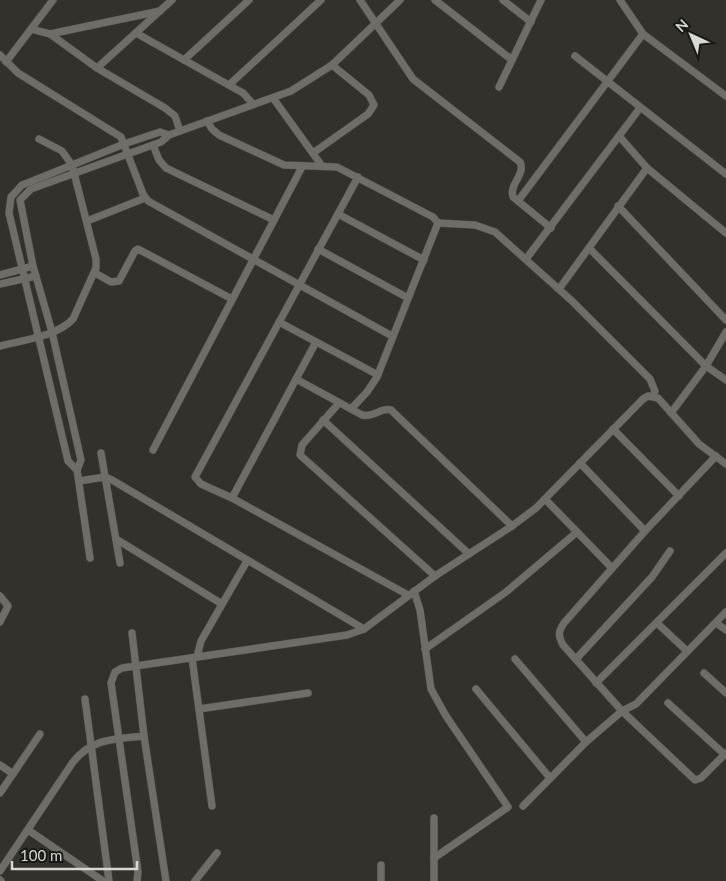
<svg xmlns="http://www.w3.org/2000/svg" width="726" height="881" font-family="Lato,sans-serif">
<style>
.lines{fill:none;stroke-linecap:round;stroke-linejoin:round}
.street-casing{stroke:#4f4e49;stroke-width:8}
.street{stroke:#6e6d67;stroke-width:7}
</style>
<rect width="100%" height="100%" fill="#32312c"/>
<g class="lines">
<g class="street-casing">
<g id="street">
<path d="M360 0 413 79 520 162C526 175 509 183 513 197L551 228"/>
<path d="M435 0 512 60"/>
<path d="M503 0 531 22"/>
<path d="M620 0 643 34 726 96"/>
<path d="M31 29 50 34 160 11"/>
<path d="M136 33 243 93 253 104"/>
<path d="M50 34 97 68 165 108 175 116 180 131"/>
<path d="M0 55 18 73 121 137 143 194 148 201 392 336"/>
<path d="M575 56 726 174"/>
<path d="M184 60 249 0"/>
<path d="M6 62 53 0"/>
<path d="M97 68 172 0"/>
<path d="M229 85 321 0"/>
<path d="M499 87 541 0"/>
<path d="M273 98 322 166"/>
<path d="M207 121 212 129 219 135 284 165 337 167 433 217 438 223 377 377 367 392 351 409"/>
<path d="M619 136 647 168 726 233"/>
<path d="M153 145 159 160 166 168 274 220"/>
<path d="M313 153 368 114 374 105 369 95 332 65"/>
<path d="M358 177 195 477 201 484 232 498 408 595"/>
<path d="M518 201 643 34"/>
<path d="M618 206 726 320"/>
<path d="M338 214 424 260"/>
<path d="M87 221 145 198"/>
<path d="M438 223 475 225 495 232 572 301 650 379 655 391 653 396"/>
<path d="M589 248 706 366 726 380"/>
<path d="M318 249 408 298"/>
<path d="M526 259 640 108"/>
<path d="M95 273 111 282 119 281 135 251 138 249 232 299"/>
<path d="M0 275 33 266"/>
<path d="M0 284 36 276"/>
<path d="M559 289 647 168"/>
<path d="M279 322 378 375"/>
<path d="M0 346C23 340 56 337 73 319L96 268V259L72 165 62 151 39 139"/>
<path d="M296 379 362 415C374 418 381 407 391 410L512 526"/>
<path d="M339 403 302 445 300 455 435 576"/>
<path d="M671 413 706 366 726 332"/>
<path d="M323 420 469 554"/>
<path d="M613 429 679 496"/>
<path d="M153 450 302 167"/>
<path d="M101 453 120 563"/>
<path d="M716 456 645 531 564 623C558 632 558 635 563 645L622 711 636 704 726 612"/>
<path d="M580 463 645 531"/>
<path d="M77 470 68 461 9 213 11 197 22 185 30 182 124 144 160 132 169 135"/>
<path d="M79 481 105 477 112 480 364 629"/>
<path d="M232 498 316 342"/>
<path d="M545 499 612 568"/>
<path d="M116 539 222 604"/>
<path d="M90 558 77 470 81 460 52 332 33 266 20 200 31 189 161 142 169 135 291 91 332 65 400 0"/>
<path d="M414 591 420 610 431 689 446 716 508 807 434 858"/>
<path d="M0 596 8 606 0 622"/>
<path d="M657 623 687 651"/>
<path d="M716 623 726 630"/>
<path d="M132 633 144 736 166 881"/>
<path d="M425 649 506 592 577 532"/>
<path d="M197 657 201 641 247 561"/>
<path d="M192 658 212 806"/>
<path d="M515 659 586 742"/>
<path d="M576 659 652 577 670 551"/>
<path d="M704 673 726 693"/>
<path d="M596 683 726 553"/>
<path d="M476 689 550 778"/>
<path d="M85 699 109 881"/>
<path d="M668 703 724 754"/>
<path d="M199 709 308 693"/>
<path d="M0 765 13 774"/>
<path d="M0 793 40 734"/>
<path d="M523 806 586 742 622 711 695 780 701 778 726 753"/>
<path d="M28 830 103 881"/>
<path d="M381 865V881"/>
<path d="M0 871 73 762C92 738 115 739 144 736"/>
<path d="M0 880 1 881"/>
<path d="M137 881 138 872 111 683 115 672 122 668 347 635 364 629 435 576 512 526 536 508 643 399 648 396 658 398 699 444 726 464"/>
<path d="M195 881 217 853"/>
<path d="M434 881V818"/>
</g>
</g>
<use href="#street" class="street"/>
</g>
<g transform="translate(691 35) rotate(316)" stroke="#191917" stroke-width="4" paint-order="stroke">
<path d="M0-4L9 19L0 12L-9 19Z" fill="#d7d7d3"/>
<text y="-8" font-size="14" font-weight="bold" text-anchor="middle" fill="#d7d7d3">N</text>
</g>
<path d="M12 861v8h125v-8" fill="none" stroke="#d7d7d3" stroke-width="2.5"/>
<text x="20" y="861" font-size="15" fill="#d7d7d3" stroke="#191917" stroke-width="4" paint-order="stroke">100 m</text>
</svg>
